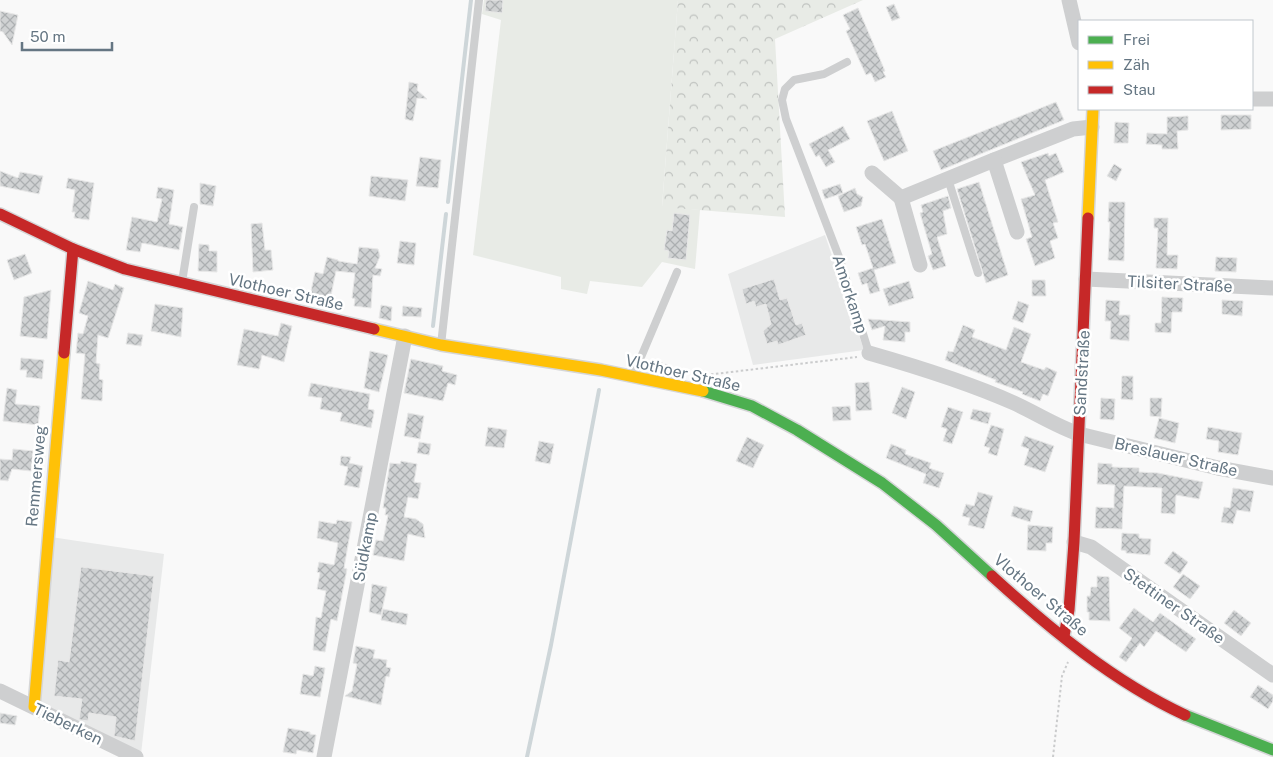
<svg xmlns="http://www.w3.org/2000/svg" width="1273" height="757" font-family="'Public Sans',sans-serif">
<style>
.built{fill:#e8e9e9}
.green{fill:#e8ebe6}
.forest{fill:url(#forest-crowns)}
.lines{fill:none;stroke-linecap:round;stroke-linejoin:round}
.stream{stroke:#ced6d9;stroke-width:4}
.building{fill:url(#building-cross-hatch);stroke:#e8e8e8}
.fast-casing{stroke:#d5d6d7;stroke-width:14}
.slow-casing{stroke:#d5d6d7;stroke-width:14}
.jam-casing{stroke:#d5d6d7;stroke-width:14}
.path{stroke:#cbcccd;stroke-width:2;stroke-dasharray:2.5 2.5;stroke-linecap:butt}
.lane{stroke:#cecfd0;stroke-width:8}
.street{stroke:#cecfd0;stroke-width:15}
.fast{stroke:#4caf50;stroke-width:11}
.slow{stroke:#ffc107;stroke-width:11}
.jam{stroke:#c62828;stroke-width:11}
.labels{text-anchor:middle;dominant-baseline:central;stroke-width:5;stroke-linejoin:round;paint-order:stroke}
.street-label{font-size:16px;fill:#657683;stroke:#fff}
</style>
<defs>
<pattern id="forest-crowns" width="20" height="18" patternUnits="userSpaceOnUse" patternTransform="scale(1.25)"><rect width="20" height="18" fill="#e8ebe6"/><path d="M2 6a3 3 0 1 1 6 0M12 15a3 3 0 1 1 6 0" fill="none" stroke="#c0c3c0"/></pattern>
<pattern id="building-cross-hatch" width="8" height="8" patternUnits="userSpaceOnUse" patternTransform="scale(1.25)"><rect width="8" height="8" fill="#d0d2d3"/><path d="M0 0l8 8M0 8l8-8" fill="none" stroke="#acafb1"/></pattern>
</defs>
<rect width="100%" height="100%" fill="#f9f9f9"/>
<g class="built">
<path d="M825 235 864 350 753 365 728 274Z"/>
<path d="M51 537 164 554 141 754 40 705Z"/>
</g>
<path class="green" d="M484 0H678L662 206 700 210 695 269 662 262 642 287 590 281 587 294 561 289V277L473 255 501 20 482 14Z"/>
<path class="forest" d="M678 0H863L775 39 785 217 662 207Z"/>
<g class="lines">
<g class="stream">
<path d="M448 202 471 0"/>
<path d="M433 326 446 214"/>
<path d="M527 757 551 645 599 390"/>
</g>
</g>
<g class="building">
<path d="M486 0H503L502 13 485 11Z"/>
<path d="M894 4 900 18 892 21 886 7Z"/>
<path d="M858 8 885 71 883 72 886 77 875 82 871 73 866 75 846 31 850 29 843 15Z"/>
<path d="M0 11 18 15 12 45 3 32 0 31Z"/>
<path d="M409 82 418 84 417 90 427 99 417 98 413 121 405 119Z"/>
<path d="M1056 102 1064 120 941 170 933 151Z"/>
<path d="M892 111 908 151 884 161 867 121Z"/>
<path d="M1221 115H1251V129L1221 130Z"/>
<path d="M1188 116V130L1177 131 1178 149H1162V145L1146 144 1147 133 1167 134V117Z"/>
<path d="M1115 122 1129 123 1128 143H1114Z"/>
<path d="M843 126 850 139 828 150 835 162 826 167 819 155 816 157 809 144Z"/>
<path d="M1048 153 1049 156 1056 153 1064 172 1045 180 1058 222 1053 223 1058 238 1050 241 1055 258 1035 266 1026 239 1032 237 1021 199 1035 195 1021 162Z"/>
<path d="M420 157 441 160 438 188 416 186Z"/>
<path d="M1114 164 1122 169 1116 181 1107 176Z"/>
<path d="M0 171 18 178 20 172 43 176 39 194 0 186Z"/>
<path d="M371 176 408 180 405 201 369 196Z"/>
<path d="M68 178 94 183 89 220 74 218 75 212H72L75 190 66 188Z"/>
<path d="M979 182 1008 275 986 283 957 189Z"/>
<path d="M200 183 216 186 213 206 200 204Z"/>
<path d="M840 184 843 193 825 199 822 190Z"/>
<path d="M158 187 174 190 169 224 183 227 179 250 142 243 140 252 126 250 132 217 157 222 162 199 156 198Z"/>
<path d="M855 188 857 194 863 197 861 206 844 212 838 196Z"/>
<path d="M948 196 951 208 943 211 947 234 937 237 946 266 933 270 928 256 932 254 920 213 923 212 921 205Z"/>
<path d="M1109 202H1125L1124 261 1108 260 1110 222H1108Z"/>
<path d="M674 213 690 215 686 260 668 258 669 251 664 250 667 230 672 231Z"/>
<path d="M1154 218H1168L1167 255H1178L1177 269 1156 268 1158 228H1154Z"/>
<path d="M882 219 896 263 874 270 880 291 870 294 867 283 862 285 858 273 873 268 865 244 862 245 856 227Z"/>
<path d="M262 223 265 250H271L273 270 253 272 251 224Z"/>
<path d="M400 241 416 243 414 265 397 263Z"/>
<path d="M199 244 209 245V251H217V272L198 271Z"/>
<path d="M359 247 378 249 380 256 375 268 382 269 380 276 373 275 371 308 354 306 355 299 352 298 355 273 336 271 330 300 310 296 315 272 323 274 327 257 338 260V261L357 264Z"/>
<path d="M25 254 32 273 14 280 7 260Z"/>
<path d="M1216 257 1237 258 1236 272 1215 271Z"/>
<path d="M774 279 780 300 787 298 796 325 802 323 806 335 778 345 777 341 767 344 763 331 771 324 766 304 756 307 754 301 746 304 742 289Z"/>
<path d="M1032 280H1045L1046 296H1032Z"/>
<path d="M88 281 113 290 115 284 124 288 108 338 98 335 96 363 100 364 99 379 103 380 102 401 81 399 85 354 76 353 78 333 83 334 88 316 79 313Z"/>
<path d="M909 281 914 298 889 306 883 289Z"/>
<path d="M51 290 47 339 20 336 24 297Z"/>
<path d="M1162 297 1183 298 1182 312H1172L1171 333 1155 332V323H1161Z"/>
<path d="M1106 300 1120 301 1119 315H1130L1129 341 1110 339 1111 321H1105Z"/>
<path d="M1222 300 1243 301 1242 316 1222 314Z"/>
<path d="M1018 301 1029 305 1023 323 1012 319Z"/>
<path d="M155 304 183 308 181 337 151 331Z"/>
<path d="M381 305 392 307 391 321 379 318Z"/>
<path d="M403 306 422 308 421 317 402 316Z"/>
<path d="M868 319 910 322V332H905V342L883 340 885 326 872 330Z"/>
<path d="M281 323 292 326 284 362 262 355 259 369 237 365 244 329 278 336Z"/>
<path d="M963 325 975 330 972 337 1006 350 1014 327 1031 334 1021 362 1044 370 1046 367 1057 372 1048 396 1043 394 1040 401 1022 394 1023 392 995 382 996 380 945 360 948 351 953 352Z"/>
<path d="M128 333 143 335 141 346 126 344Z"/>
<path d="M370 351 388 355 379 392 364 388Z"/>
<path d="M21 358 44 360 42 379 26 377 27 370H20Z"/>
<path d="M411 359 443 366 442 371 457 375 455 385 448 383 443 401 404 393Z"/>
<path d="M1122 376H1133V400L1121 399Z"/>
<path d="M869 382 872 410 856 411 855 383Z"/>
<path d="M311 383 370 394 368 409 374 410V413L371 428 340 421 342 413 320 409 322 398 308 396Z"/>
<path d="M902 387 915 392 906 419 892 413Z"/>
<path d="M7 388 17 390 15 404 40 406 38 425 3 421Z"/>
<path d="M1101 398 1115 399 1114 420 1100 419Z"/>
<path d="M1150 398H1162L1161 417 1150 416Z"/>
<path d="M850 406 851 420 833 421 832 407Z"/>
<path d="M948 407 963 412 952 444 943 441 947 429 941 427Z"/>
<path d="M973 409 991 413 988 424 970 419Z"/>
<path d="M408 413 424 416 420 439 404 436Z"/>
<path d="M1159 418 1179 423 1175 443 1154 438Z"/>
<path d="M991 425 1004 429 997 456 988 453 990 448 984 446Z"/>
<path d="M488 427 507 430 504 448 485 446Z"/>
<path d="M1208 427 1242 433 1238 455 1218 452 1219 441 1206 439Z"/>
<path d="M1025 436 1054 446 1045 472 1024 465 1029 449 1021 446Z"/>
<path d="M747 437 764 445 753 468 736 461Z"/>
<path d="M539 441 554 444 550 464 535 461Z"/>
<path d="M419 442 431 444 429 455 417 453Z"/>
<path d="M891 444 906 450 905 454 931 463 929 468 944 473 939 488 923 483 926 474 886 458Z"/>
<path d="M13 449 33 451 31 471 12 469 8 481 0 480V459L12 460Z"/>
<path d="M341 456 351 457 349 463 363 466 359 488 344 485 348 467 340 465Z"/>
<path d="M401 461 417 464 414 482 421 483 418 499 408 497 404 517 416 519 423 524 425 538 408 534 404 561 373 555 376 540 383 541 388 515H385L386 508H383L390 463 400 464Z"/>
<path d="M1098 463 1112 464V467L1139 468V472L1158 473 1203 482 1199 499 1176 495 1175 514 1161 513 1162 488 1124 486 1122 529 1095 528 1096 507 1114 508V496L1115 485 1097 484Z"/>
<path d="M1233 488 1254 491 1250 512 1237 510 1233 524 1221 522 1224 507 1230 508Z"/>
<path d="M978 492 993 496 984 529 968 525 970 518 962 516 966 504 974 506Z"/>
<path d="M1014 506 1033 511 1030 522 1011 516Z"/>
<path d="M337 520 352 522 344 568 347 569 337 621 331 619 325 652 313 650 316 617 321 618 326 591 317 589 320 573 317 572 319 562 334 565 338 543 317 538 319 521 336 524Z"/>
<path d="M1028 525 1053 527 1052 543H1046V551L1027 550Z"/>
<path d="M1122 533 1139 534V538L1151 539 1150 555 1126 553V551L1121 550Z"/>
<path d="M1173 551 1188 562 1180 574 1164 563Z"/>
<path d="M81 567 154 576 135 741 114 736 116 717 89 713 88 721 81 720 79 719 82 699 54 696 58 660 69 662Z"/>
<path d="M1183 574 1200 586 1190 599 1173 587Z"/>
<path d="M1097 576 1109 577 1110 621 1089 620V612H1087V596H1090L1091 587H1097Z"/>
<path d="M372 584 387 587 381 615 369 612Z"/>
<path d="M1134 608 1153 622 1160 613 1196 639 1186 652 1156 631 1144 647 1140 643 1126 662 1119 657 1132 638 1119 628Z"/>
<path d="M383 609 408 614 406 625 381 620Z"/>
<path d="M1234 610 1251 623 1241 636 1224 623Z"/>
<path d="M356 646 375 650 373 658 387 660 386 667 391 668 389 677 386 676 381 705 345 696 352 691 357 664 353 663Z"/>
<path d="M315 666 325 668 320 697 300 694 303 674 313 676Z"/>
<path d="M1258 685 1273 695V701L1268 709 1250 697Z"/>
<path d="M0 713 17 716 15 725 0 723Z"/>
<path d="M288 728 310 732V734L316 735 313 753 297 750 296 754 283 752Z"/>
</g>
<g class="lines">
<g class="fast-casing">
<g id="fast">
<path d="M703 391 752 406 797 430 882 483 936 525 992 576"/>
<path d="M1185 715 1273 750"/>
</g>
</g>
<g class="slow-casing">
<g id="slow">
<path d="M1088 218 1093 109"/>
<path d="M374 329 441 345 601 370 703 391"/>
<path d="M34 707 64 353"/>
</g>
</g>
<g class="jam-casing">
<g id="jam">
<path d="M0 214 73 249 125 269 374 329"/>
<path d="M64 353 73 249"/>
<path d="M992 576C1050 629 1114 682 1185 715"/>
<path d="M1064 636 1069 610 1074 542 1088 218"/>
</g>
</g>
<g class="path">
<path d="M656 365 660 363 675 368"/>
<path d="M706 375 857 357"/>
<path d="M1053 757 1062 676 1068 662"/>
</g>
<g class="lane">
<path d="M847 62 824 74 794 80 785 89 782 100 786 119 839 257 869 353"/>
<path d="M948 179 978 273"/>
<path d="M182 282 194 207"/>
<path d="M441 345 479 0"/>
<path d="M633 376 677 272"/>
</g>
<g class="street">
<path d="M1069 0 1079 43"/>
<path d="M1252 99H1273"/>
<path d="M872 173 901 198"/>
<path d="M1017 232 994 160 1073 129 1092 127"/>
<path d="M920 265 901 198 994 160"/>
<path d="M1086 279 1273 288"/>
<path d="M869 353C918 367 967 382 1014 403 1036 413 1056 426 1079 434L1218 468 1273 478"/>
<path d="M1074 542 1091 547 1273 675"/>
<path d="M0 691 136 757"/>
<path d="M324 757 405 336"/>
</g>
<use href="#fast" class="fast"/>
<use href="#slow" class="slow"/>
<use href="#jam" class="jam"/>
</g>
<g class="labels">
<g class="street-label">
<text transform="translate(1180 284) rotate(3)">Tilsiter Straße</text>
<text transform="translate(286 292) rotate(13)">Vlothoer Straße</text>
<text transform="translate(850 294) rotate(72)">Amorkamp</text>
<text transform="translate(683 373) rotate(13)">Vlothoer Straße</text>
<text transform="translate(1082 373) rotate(-87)">Sandstraße</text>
<text transform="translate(1176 457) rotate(13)">Breslauer Straße</text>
<text transform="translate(36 476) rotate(-85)">Remmersweg</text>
<text transform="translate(365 547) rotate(-79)">Südkamp</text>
<text transform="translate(1041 595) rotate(40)">Vlothoer Straße</text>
<text transform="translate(1174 606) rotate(35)">Stettiner Straße</text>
<text transform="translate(68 724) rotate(26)">Tieberken</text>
</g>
</g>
<rect x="1078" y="20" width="175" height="90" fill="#ffffff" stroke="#c1c8cd"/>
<rect x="1088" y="36" width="25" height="8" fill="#4caf50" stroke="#c1c8cd"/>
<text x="1123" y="45" font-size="15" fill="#657683">Frei</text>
<rect x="1088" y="61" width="25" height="8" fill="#ffc107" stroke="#c1c8cd"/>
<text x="1123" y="70" font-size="15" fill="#657683">Zäh</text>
<rect x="1088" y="86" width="25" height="8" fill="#c62828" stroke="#c1c8cd"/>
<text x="1123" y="95" font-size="15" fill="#657683">Stau</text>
<path d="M22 42v8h90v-8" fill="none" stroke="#657683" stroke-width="2.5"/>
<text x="30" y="42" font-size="15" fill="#657683" stroke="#ffffff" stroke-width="4" paint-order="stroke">50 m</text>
</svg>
